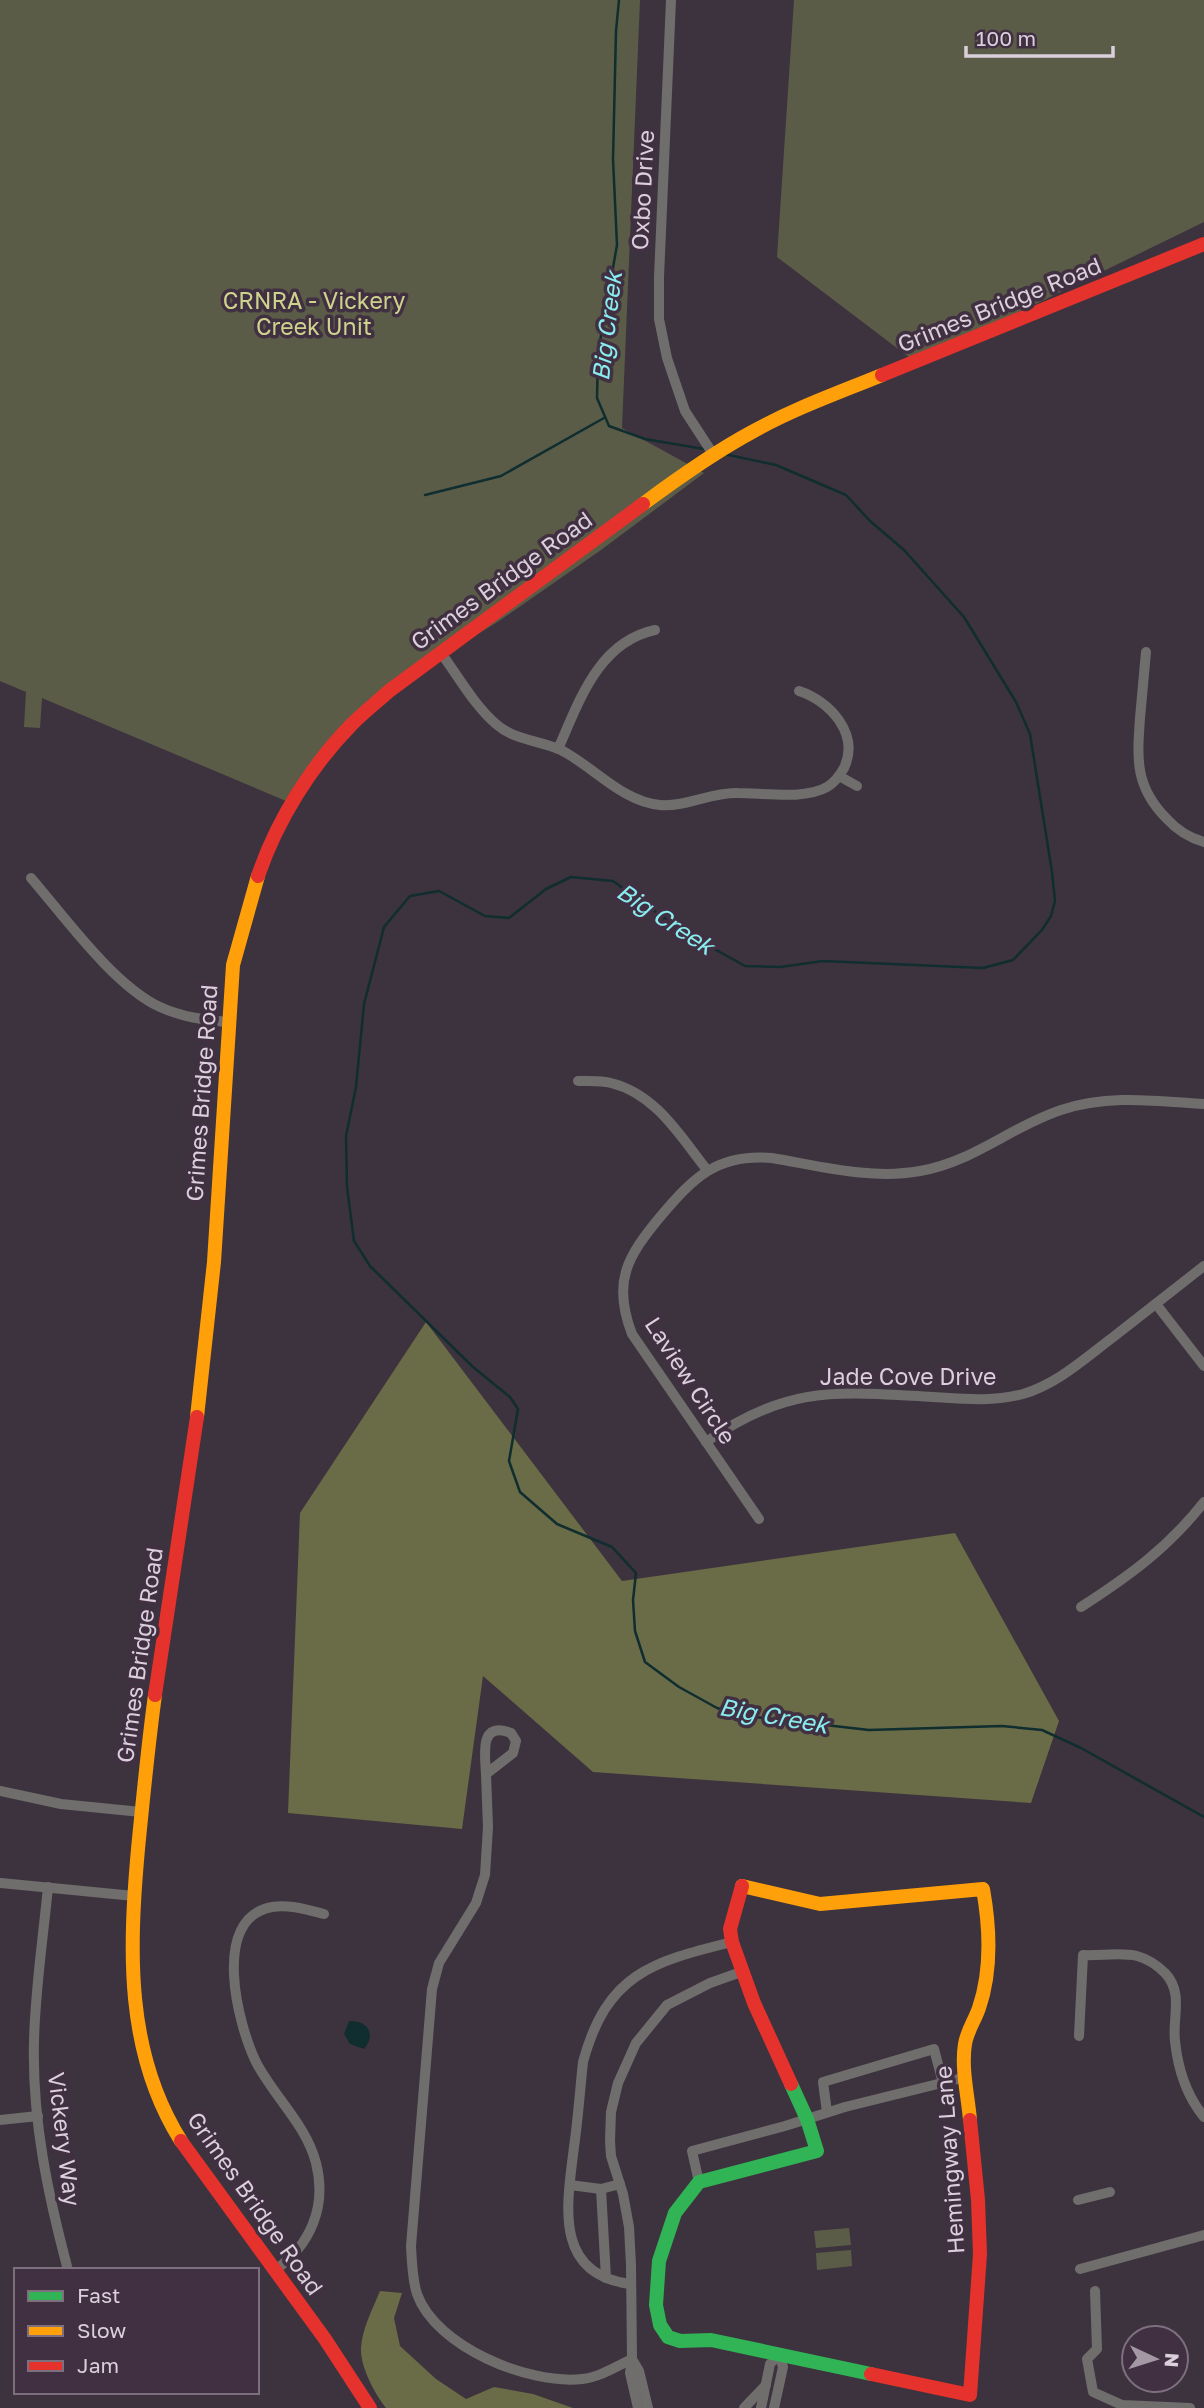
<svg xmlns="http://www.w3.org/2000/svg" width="1204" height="2408" font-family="'Golos Text',sans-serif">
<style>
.green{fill:#5b5c48}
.forest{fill:#6a6b47}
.water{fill:#102d2f}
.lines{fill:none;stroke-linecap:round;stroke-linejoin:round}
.stream{stroke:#102d2f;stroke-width:2.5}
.street{stroke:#6f6e6c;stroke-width:10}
.fast{stroke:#30b455;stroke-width:14}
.slow{stroke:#ff9f0a;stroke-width:14}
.jam{stroke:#e5322d;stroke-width:14}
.labels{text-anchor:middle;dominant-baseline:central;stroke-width:7;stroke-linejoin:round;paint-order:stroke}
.street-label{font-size:23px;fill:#dacfdb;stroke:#412f42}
.park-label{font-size:23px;fill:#ced38b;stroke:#412f42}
.water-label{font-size:24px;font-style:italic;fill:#89ecef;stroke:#412f42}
</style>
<rect width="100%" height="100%" fill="#3d333e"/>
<g class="green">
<path d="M0 0H640L622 428 704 473 601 550 499 621 425 667 350 720 286 801 42 698 40 728 24 727 26 692 0 681Z"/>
<path d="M794 0H1204V222L958 342 918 364 777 257Z"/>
<path d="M849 2228 851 2245 816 2248 814 2231Z"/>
<path d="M851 2250 852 2266 817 2270 816 2253Z"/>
</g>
<g class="forest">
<path d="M426 1322 622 1581 955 1533 1059 1721 1031 1803 593 1772 483 1676 462 1829 288 1813 300 1513Z"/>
<path d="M380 2291 402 2293 394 2318 400 2346 436 2379 466 2399 494 2387 533 2394 573 2408H386C375 2394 360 2367 361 2348 362 2329 373 2308 380 2291Z"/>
</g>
<path class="water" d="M349 2021C367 2020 377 2034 364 2049L350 2044 344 2034Z"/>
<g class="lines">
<g class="stream">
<path d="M619 0 616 31 613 159 617 245 598 353 597 398 609 426 645 439 704 449"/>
<path d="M724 454 776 465 846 495 870 521 904 550 964 617 1016 702 1030 734 1052 872 1055 901 1051 916 1042 930 1013 960 983 968 823 961 780 967 745 966 682 931 613 881 571 877 546 889 509 918 485 916 439 891 410 896 384 927 364 1004 356 1087 346 1136 347 1187 354 1241 370 1266 473 1367 510 1397 518 1409 509 1461 520 1492 557 1524 612 1547 636 1573 633 1600 635 1631 645 1662 679 1687 717 1708 746 1716 869 1730 1002 1726 1042 1730 1081 1748 1204 1817"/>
<path d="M425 495 501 476 604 418"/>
</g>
<g class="street">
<path d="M671 0 659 277V319L667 358 685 411 713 454"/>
<path d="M1146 652C1144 674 1142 696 1140 718 1137 760 1135 787 1167 819 1177 830 1190 838 1204 842"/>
<path d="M441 653C458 676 474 705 496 724 514 740 537 740 559 749 592 765 622 802 660 805 687 807 711 792 738 793 763 793 805 800 827 787 834 783 840 775 844 768 860 734 830 701 799 691"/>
<path d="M558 749C579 702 598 642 655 630"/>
<path d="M839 776 857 786"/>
<path d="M31 878C64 916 114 986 160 1007 182 1017 204 1020 228 1022"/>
<path d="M578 1081C588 1081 600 1080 611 1083 656 1094 680 1136 707 1170"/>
<path d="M1156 1304 1204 1366"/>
<path d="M706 1442C789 1384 837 1392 933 1397 964 1399 993 1402 1023 1394 1057 1384 1084 1359 1112 1338 1143 1314 1173 1290 1204 1266"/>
<path d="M759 1519 632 1334C612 1282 627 1257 660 1217 693 1178 717 1153 772 1158 820 1166 871 1180 920 1171 973 1162 1012 1126 1061 1110 1108 1094 1156 1101 1204 1104"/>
<path d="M1081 1607C1129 1576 1168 1548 1204 1502"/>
<path d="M486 1774C485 1753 479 1721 511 1733L516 1741 513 1753 486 1774 488 1827 485 1875 476 1903 439 1963 432 1989 411 2246C412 2262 412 2278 417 2294 436 2347 529 2385 582 2379 600 2377 617 2366 632 2359"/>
<path d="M0 1791 61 1804 141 1812"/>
<path d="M1 1883 134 1896"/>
<path d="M48 1887C43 1939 35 1991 34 2042 32 2120 48 2195 68 2270"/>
<path d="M1079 2036 1083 1955C1100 1956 1121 1952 1137 1956 1148 1959 1158 1966 1165 1973 1184 1993 1172 2018 1175 2041 1178 2070 1186 2095 1204 2117"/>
<path d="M827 2112 823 2082 934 2049 943 2083"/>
<path d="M0 2120 38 2116"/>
<path d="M699 2182 692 2151 785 2126 845 2107 966 2077"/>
<path d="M570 2185 601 2189 620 2184"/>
<path d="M601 2189 606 2278"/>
<path d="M1078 2200 1110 2192"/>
<path d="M1080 2269 1204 2235"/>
<path d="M275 2270C311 2245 327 2206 316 2163 306 2124 274 2097 256 2062 238 2025 210 1918 272 1907 289 1904 308 1910 324 1914"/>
<path d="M630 2284C553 2274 567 2204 574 2147 578 2119 580 2090 583 2062 607 1974 651 1962 732 1942"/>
<path d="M1095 2291 1097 2349 1087 2359 1093 2392 1122 2405 1190 2408"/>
<path d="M632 2359 639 2371 648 2408"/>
<path d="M638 2408 630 2373 632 2359 631 2265 629 2227 623 2194 611 2156 610 2141 611 2112 618 2083 636 2043 667 2005 710 1983 741 1972"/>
<path d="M744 2408 766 2385"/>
<path d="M761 2408 770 2364 779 2354"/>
<path d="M774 2408 783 2367 779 2354"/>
</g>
<path class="fast" d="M791 2084 807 2119 817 2151 699 2182 675 2213 659 2261 656 2305 660 2325 668 2337 680 2341 711 2340 871 2374"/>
<g class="slow">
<path d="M643 504C678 478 713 453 752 432 793 409 838 393 882 375"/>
<path d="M197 1417 214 1262 233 965 258 876"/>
<path d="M155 1695C148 1746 143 1798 138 1849 129 1950 125 2052 181 2141"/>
<path d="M742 1886 820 1904 983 1889C990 1928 992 1970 979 2008 975 2020 967 2031 965 2044 961 2068 968 2096 970 2120"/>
</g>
<g class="jam">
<path d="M882 375 1204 244"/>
<path d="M258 876C277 820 311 766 352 724 364 712 377 702 389 691L643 504"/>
<path d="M155 1695 197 1417"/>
<path d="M742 1886 730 1929 732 1942 754 2003 791 2084"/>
<path d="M181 2141 325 2339 370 2408"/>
<path d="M871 2374 970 2395 980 2254 978 2200 970 2120"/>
</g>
</g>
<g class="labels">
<g class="street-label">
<text transform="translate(642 190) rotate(-87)">Oxbo Drive</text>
<text transform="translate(999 304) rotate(-22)">Grimes Bridge Road</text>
<text transform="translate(501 580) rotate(-36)">Grimes Bridge Road</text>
<text transform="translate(201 1093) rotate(-86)">Grimes Bridge Road</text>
<text x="908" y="1376">Jade Cove Drive</text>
<text transform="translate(691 1380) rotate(57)">Laview Circle</text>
<text transform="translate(139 1655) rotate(-82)">Grimes Bridge Road</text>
<text transform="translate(65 2139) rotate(83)">Vickery Way</text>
<text transform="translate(949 2160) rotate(-94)">Hemingway Lane</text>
<text transform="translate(256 2203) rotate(55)">Grimes Bridge Road</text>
</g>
<g class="park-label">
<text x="314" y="300">CRNRA - Vickery<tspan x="314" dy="26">Creek Unit</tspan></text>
</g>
<g class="water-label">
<text transform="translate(606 326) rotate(-83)">Big Creek</text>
<text transform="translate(666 918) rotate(33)">Big Creek</text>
<text transform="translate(774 1715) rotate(10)">Big Creek</text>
</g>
</g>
<rect x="14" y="2268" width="245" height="126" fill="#412f42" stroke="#7e6f7f" stroke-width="2"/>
<rect x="28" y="2291" width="35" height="10" fill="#30b455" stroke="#7e6f7f" stroke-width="2"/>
<text x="77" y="2303" font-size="21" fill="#dacfdb">Fast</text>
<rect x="28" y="2326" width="35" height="10" fill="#ff9f0a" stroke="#7e6f7f" stroke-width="2"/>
<text x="77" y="2338" font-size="21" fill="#dacfdb">Slow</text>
<rect x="28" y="2361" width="35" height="10" fill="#e5322d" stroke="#7e6f7f" stroke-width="2"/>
<text x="77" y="2373" font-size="21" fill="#dacfdb">Jam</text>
<g transform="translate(1155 2359) rotate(94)"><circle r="33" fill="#412f42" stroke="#7e6f7f" stroke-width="2"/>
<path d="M0-5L12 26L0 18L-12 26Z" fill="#a398a4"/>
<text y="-10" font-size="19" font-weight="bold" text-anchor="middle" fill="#dacfdb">N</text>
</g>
<path d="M966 46v10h147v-10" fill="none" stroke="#dacfdb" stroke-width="3.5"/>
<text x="976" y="46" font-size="21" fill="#dacfdb" stroke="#412f42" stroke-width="5" paint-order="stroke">100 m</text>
</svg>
